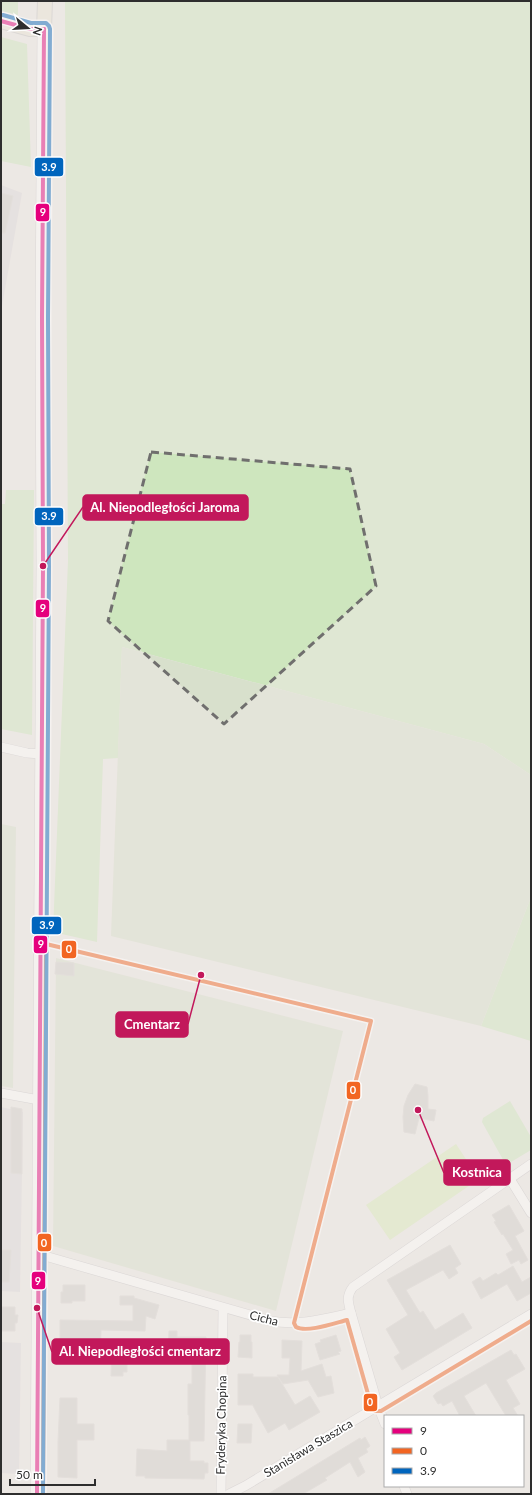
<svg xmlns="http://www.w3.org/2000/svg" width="532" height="1495" font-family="Lato,sans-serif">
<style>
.industrial{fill:#dcd9db}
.green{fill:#cee6be}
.cemetery{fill:#d8e0cc}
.pitch{fill:#d9eabb}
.building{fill:#d1cecb;stroke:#d7d4d0}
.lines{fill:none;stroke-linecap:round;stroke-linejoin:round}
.street-casing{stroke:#c5c4c5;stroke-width:10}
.secondary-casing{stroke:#c5c4c5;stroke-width:14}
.primary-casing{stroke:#c6c5c4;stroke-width:16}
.street{stroke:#fcfcfb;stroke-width:9}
.secondary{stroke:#fcfcfb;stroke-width:13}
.primary{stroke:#e8e4d6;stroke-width:14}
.bus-1-casing{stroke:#fff;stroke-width:7}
.bus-2-casing{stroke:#fff;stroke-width:7}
.bus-3-casing{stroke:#fff;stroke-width:7}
.bus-1{stroke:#e5007d;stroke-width:4}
.bus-2{stroke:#f26522;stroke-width:4}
.bus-3{stroke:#0065bd;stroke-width:4}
.marked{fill:none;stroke:#706f6e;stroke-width:3;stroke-dasharray:8 5;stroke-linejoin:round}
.labels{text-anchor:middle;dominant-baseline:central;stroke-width:3.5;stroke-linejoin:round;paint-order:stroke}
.street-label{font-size:12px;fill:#2e2e2e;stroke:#fff}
.leader{fill:none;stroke:#c2185b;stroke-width:1.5}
.callout-dot{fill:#c2185b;stroke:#fff;stroke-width:1.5}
.callout{fill:#c2185b;stroke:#c2185b;stroke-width:1.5}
.callout-label{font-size:13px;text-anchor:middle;font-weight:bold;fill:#fff}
.line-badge{stroke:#fff;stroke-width:1.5}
.badge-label{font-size:11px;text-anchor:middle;font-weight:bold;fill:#fff}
</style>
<rect width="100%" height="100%" fill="#ece8e4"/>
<g class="industrial">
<path d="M1 185 22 193 2 306 1 305Z"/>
<path d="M1 1107 23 1112 20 1292 1 1291Z"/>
<path d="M1 1342 21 1343 19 1474 1 1473Z"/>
</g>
<g class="green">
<path d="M1 1H18V15L1 11Z"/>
<path d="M65 1H531V775L484 744 122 647 118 758 103 759 97 942 53 932 68 561Z"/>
<path d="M1 37 27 44 31 167 1 161Z"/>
<path d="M6 490H34L32 735 1 729V504H5Z"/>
<path d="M531 897V1041L481 1026Z"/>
<path d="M510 1101 531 1137V1150L506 1165 482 1122 483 1118Z"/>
</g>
<g class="cemetery">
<path d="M122 647 484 744 531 775V897L481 1026 111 936Z"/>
<path d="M1 824 16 827 13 1088 1 1086Z"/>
<path d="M56 958 343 1031 276 1311 53 1246Z"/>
</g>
<path class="pitch" d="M456 1144 479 1179 390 1240 366 1205Z"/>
<g class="building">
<path d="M1 193 13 196 5 233H1Z"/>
<path d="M56 962 74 963V976L55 974Z"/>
<path d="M415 1084 427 1087 428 1096V1109L436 1110 434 1121 419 1118 415 1134 404 1132 403 1117 404 1106 408 1095Z"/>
<path d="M11 1107 22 1109V1174L11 1173Z"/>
<path d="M509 1205 524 1231 515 1236 528 1260 521 1264 519 1260 511 1264 506 1254 513 1250 503 1234 502 1235 494 1222 496 1221 492 1215Z"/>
<path d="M450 1245 461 1264 455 1268 458 1273 449 1279 443 1270 406 1290 420 1313 423 1311 435 1330 463 1313 472 1328 402 1370 394 1357 400 1353 386 1329 408 1315 387 1280Z"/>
<path d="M1 1250H11L9 1282H1Z"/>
<path d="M513 1266 522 1282 531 1277V1293L517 1301 507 1284 481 1299 472 1282 480 1277 483 1281 496 1273 498 1275Z"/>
<path d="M63 1285H85V1301H72V1303H61V1292H63Z"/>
<path d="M120 1296H134V1298L159 1305 155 1319 146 1316 145 1331 101 1330 100 1356 87 1355V1345H67V1341H60V1320L133 1321V1305H120Z"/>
<path d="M1 1307H15V1315H18L17 1323H15V1331H1Z"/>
<path d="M169 1331H177V1337H206L204 1441H190V1461H204V1463H208V1473H205L204 1479 145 1478V1476H136L137 1449 167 1451V1440H189V1415H188V1384H192V1359H168Z"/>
<path d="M240 1335H251V1342H252V1358L238 1357 239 1342H240Z"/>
<path d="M336 1335 341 1351 338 1352 340 1354 320 1360 315 1344 321 1342 320 1340Z"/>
<path d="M282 1340 302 1341 301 1371 322 1364 326 1377 331 1376 334 1393 318 1397 308 1380 283 1384 277 1375H289L290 1358H282Z"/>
<path d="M112 1348 127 1349V1372H123V1376H111Z"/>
<path d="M511 1350 514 1355 516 1354 525 1369 506 1380 520 1404 513 1408 518 1416H506L486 1383 464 1396 476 1416H460L452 1401 443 1406 441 1403 438 1404 433 1396 436 1393Z"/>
<path d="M238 1374H253V1377H278L295 1405 310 1396 320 1412 289 1430 285 1423 268 1433 252 1404V1405H238Z"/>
<path d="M60 1398H77V1424H94V1440H77V1478L58 1477V1442Z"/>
<path d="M238 1424H252L251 1443H237Z"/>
<path d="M365 1437 370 1446 366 1449 368 1452 358 1458 365 1472 358 1477 350 1462 325 1478 327 1480 303 1494H268L360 1438 361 1440Z"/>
</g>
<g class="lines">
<g class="street-casing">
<g id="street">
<path d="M1 747 27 753 41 754"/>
<path d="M1 1093 39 1100"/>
<path d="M510 1179 531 1213"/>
<path d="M38 1254 271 1321C299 1326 324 1319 351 1313"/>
<path d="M385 1424 378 1406 351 1313C348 1302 346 1296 353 1287L531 1164"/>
<path d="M404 1486 407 1494"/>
<path d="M221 1494 223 1308"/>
<path d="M229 1494 245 1486 531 1314"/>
</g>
</g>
<g class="secondary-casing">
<path id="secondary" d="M37 1494 43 566 42 318 44 29"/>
</g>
<g class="primary-casing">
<path id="primary" d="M1 21 30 29H44L45 1"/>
</g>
<use href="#street" class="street"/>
<use href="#secondary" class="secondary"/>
<use href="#primary" class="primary"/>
<g class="bus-1-casing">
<g id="bus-1">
<path d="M1 21 30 29H44"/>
<path d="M37 1494 43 566 42 318 44 29"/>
</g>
</g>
<g class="bus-2-casing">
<path id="bus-2" d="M43 1494 46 944 371 1021 294 1323 296 1327C307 1333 335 1323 347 1320L372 1408 375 1411H381L531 1321"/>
</g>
<g class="bus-3-casing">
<path id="bus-3" d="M3 15 31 23H46L49 26 50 29 48 318 49 566 43 1494"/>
</g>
<use href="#bus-1" class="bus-1"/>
<use href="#bus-2" class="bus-2"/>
<use href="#bus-3" class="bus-3"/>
</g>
<path d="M0 0H532V1495H0ZM151 452 350 469 376 586 224 724 108 621Z" fill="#ece8e4" fill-opacity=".55" fill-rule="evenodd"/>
<path class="marked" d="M151 452 350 469 376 586 224 724 108 621Z"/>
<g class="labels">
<g class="street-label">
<text transform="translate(264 1318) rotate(14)">Cicha</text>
<text transform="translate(221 1425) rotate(-89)">Fryderyka Chopina</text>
<text transform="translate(308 1448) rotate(-31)">Stanisława Staszica</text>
</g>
</g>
<path class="leader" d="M43 566L83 507M201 975L188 1024M418 1110L444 1173M37 1308L52 1352"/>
<g class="callout-dot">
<circle cx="43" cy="566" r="4"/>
<circle cx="201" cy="975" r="4"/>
<circle cx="418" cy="1110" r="4"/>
<circle cx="37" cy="1308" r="4"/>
</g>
<g class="callout">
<rect x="83" y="495" width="165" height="25" rx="4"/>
<rect x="116" y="1012" width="72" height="25" rx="4"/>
<rect x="444" y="1160" width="66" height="25" rx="4"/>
<rect x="52" y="1339" width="177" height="25" rx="4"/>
</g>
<g class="callout-label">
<text x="165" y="512">Al. Niepodległości Jaroma</text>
<text x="152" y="1029">Cmentarz</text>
<text x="477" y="1177">Kostnica</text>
<text x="140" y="1356">Al. Niepodległości cmentarz</text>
</g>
<g class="line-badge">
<rect x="34" y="157" width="30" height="20" rx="4" fill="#0065bd"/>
<rect x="35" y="203" width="15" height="19" rx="4" fill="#e5007d"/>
<rect x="34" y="507" width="30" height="19" rx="4" fill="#0065bd"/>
<rect x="35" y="599" width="15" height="19" rx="4" fill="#e5007d"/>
<rect x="31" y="916" width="31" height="19" rx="4" fill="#0065bd"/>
<rect x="33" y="935" width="15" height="19" rx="4" fill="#e5007d"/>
<rect x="61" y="940" width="16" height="19" rx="4" fill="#f26522"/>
<rect x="346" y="1081" width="15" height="19" rx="4" fill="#f26522"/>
<rect x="37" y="1233" width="15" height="19" rx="4" fill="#f26522"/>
<rect x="31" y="1271" width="15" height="19" rx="4" fill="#e5007d"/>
<rect x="363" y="1393" width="15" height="19" rx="4" fill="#f26522"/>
</g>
<g class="badge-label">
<text x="49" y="171">3.9</text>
<text x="43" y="216">9</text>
<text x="49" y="520">3.9</text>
<text x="43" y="612">9</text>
<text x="47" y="929">3.9</text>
<text x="41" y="948">9</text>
<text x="69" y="953">0</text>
<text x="353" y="1094">0</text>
<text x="44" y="1247">0</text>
<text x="38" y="1285">9</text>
<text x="370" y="1406">0</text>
</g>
<rect width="532" height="1495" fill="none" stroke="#2e2e2e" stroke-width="4"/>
<rect x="384" y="1415" width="140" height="72" fill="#ffffff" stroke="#ababab"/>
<rect x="392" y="1428" width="20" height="6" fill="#e5007d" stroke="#ababab"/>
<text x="420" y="1435" font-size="12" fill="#2e2e2e">9</text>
<rect x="392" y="1448" width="20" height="6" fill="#f26522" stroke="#ababab"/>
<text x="420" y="1455" font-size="12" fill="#2e2e2e">0</text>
<rect x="392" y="1468" width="20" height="6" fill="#0065bd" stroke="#ababab"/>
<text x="420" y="1475" font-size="12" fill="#2e2e2e">3.9</text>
<g transform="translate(28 28) rotate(108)" stroke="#ffffff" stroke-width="3" paint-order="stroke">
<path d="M0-3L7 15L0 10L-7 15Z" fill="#2e2e2e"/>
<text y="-6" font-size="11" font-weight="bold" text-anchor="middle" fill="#2e2e2e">N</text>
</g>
<path d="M10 1479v6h85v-6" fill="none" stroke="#2e2e2e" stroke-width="2"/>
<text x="16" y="1479" font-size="12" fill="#2e2e2e" stroke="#ffffff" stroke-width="3" paint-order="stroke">50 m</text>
</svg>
